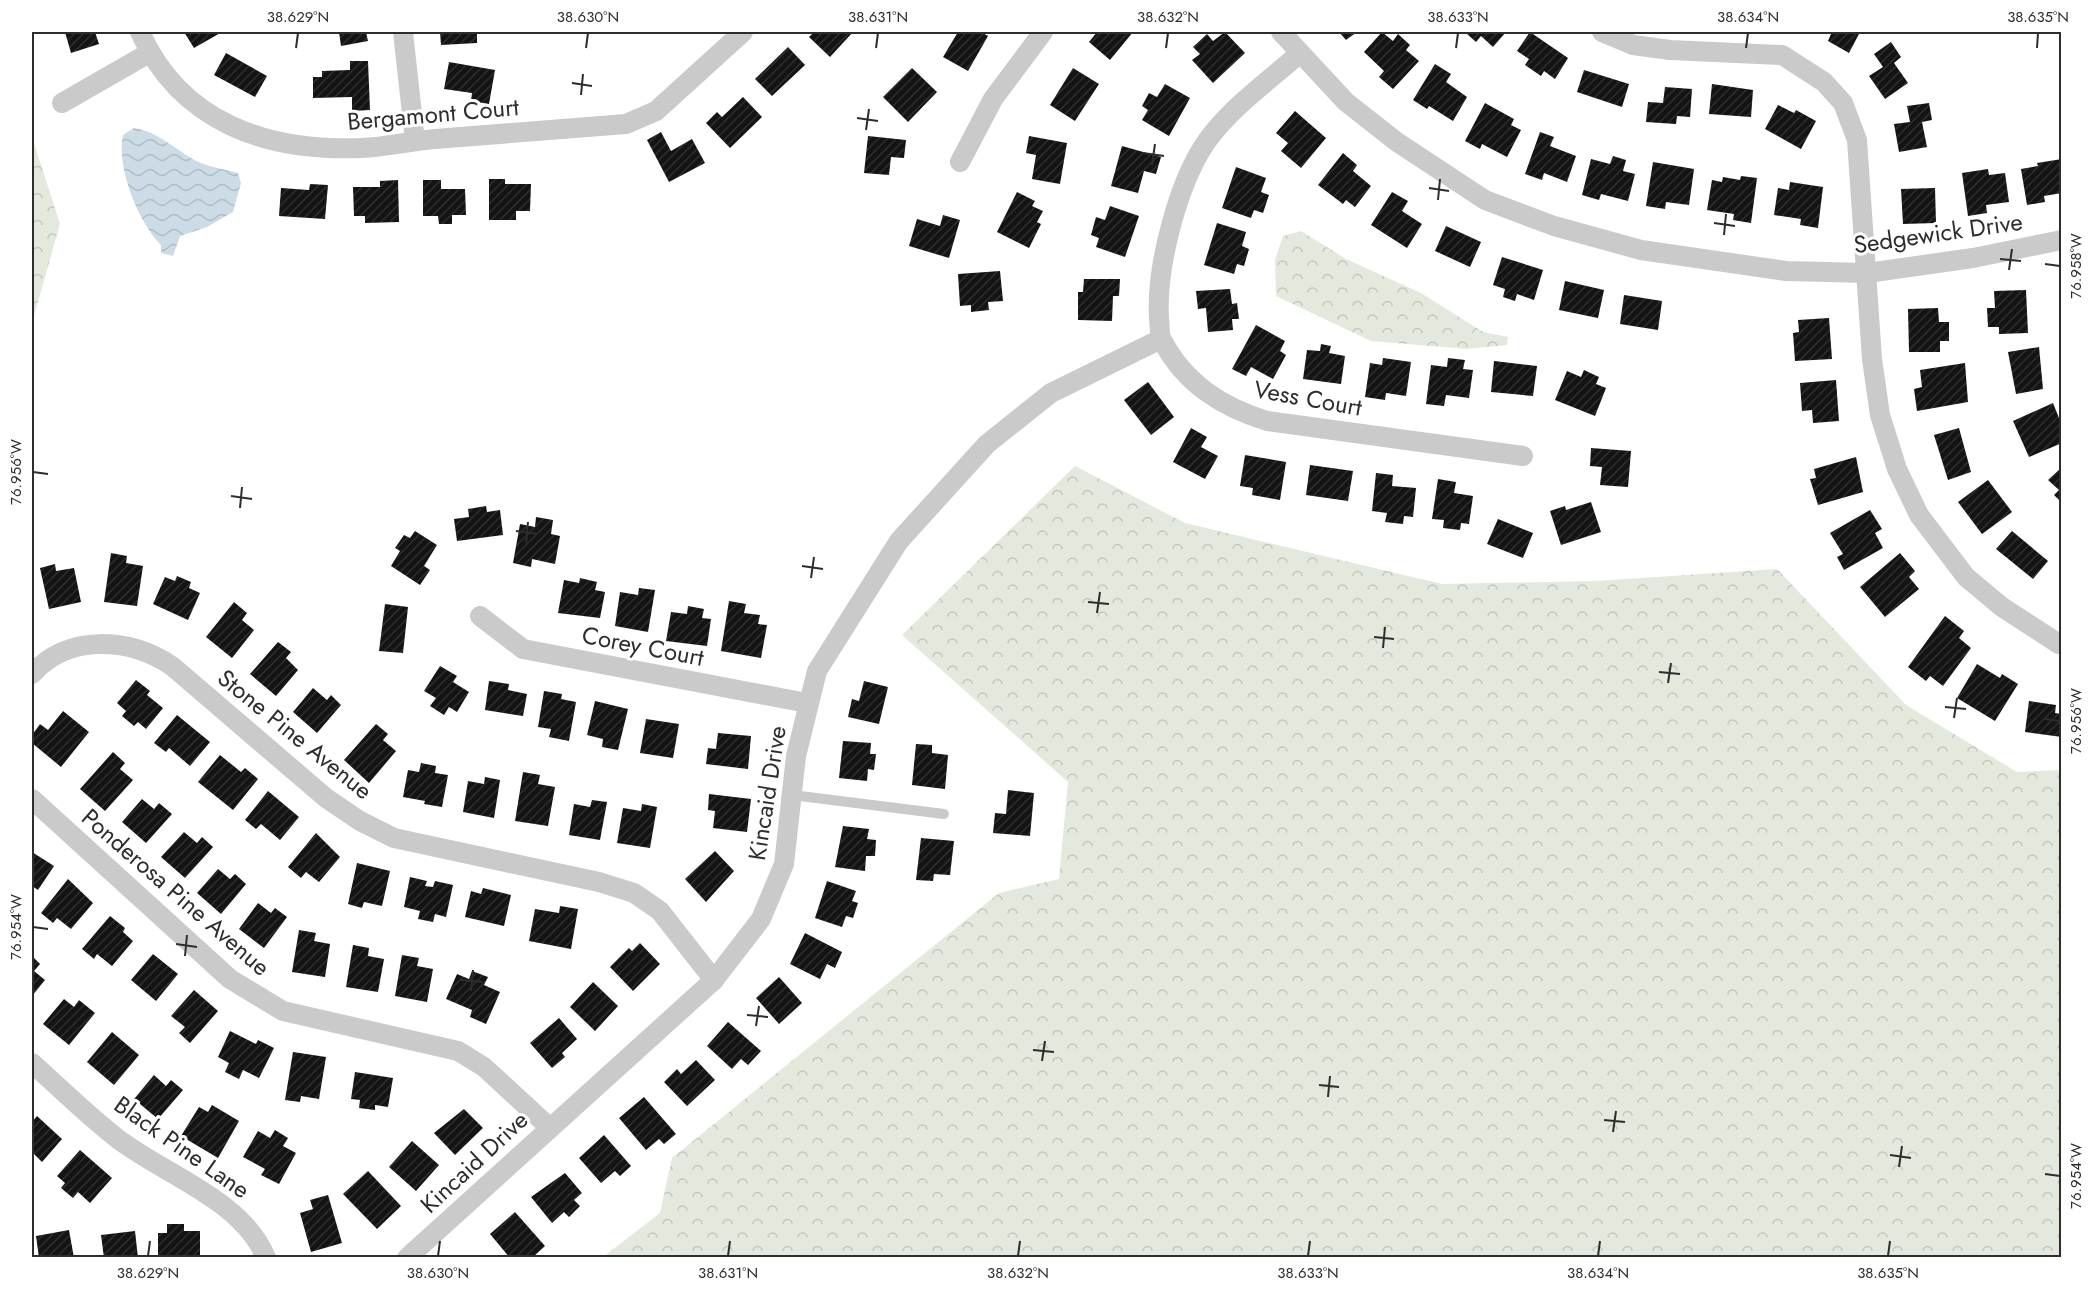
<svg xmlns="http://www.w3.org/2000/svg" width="2093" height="1289" font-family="Jost,sans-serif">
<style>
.forest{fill:url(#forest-crowns)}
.water{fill:url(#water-waves)}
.building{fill:url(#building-hatch)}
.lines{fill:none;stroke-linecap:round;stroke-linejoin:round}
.service{stroke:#cacaca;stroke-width:10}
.minor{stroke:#cacaca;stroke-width:20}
.ticks{fill:none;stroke:#2d2d2d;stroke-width:2}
.labels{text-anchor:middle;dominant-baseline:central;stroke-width:6;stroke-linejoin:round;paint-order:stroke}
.street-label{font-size:24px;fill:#2d2d2d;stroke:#fff}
.neatline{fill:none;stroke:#2d2d2d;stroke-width:2}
.ticks-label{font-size:15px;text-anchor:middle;fill:#2d2d2d}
</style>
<defs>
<pattern id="forest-crowns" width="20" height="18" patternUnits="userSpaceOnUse" patternTransform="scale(1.5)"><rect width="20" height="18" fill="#e3e9dc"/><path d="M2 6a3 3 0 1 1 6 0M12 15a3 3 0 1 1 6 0" fill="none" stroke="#c3c8bd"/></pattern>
<pattern id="water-waves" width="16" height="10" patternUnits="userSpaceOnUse" patternTransform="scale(1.5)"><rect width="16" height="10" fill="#cbdce7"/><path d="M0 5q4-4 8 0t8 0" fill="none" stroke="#afbdc6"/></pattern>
<pattern id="building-hatch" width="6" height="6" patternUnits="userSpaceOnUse" patternTransform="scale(1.5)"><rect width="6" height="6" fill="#141414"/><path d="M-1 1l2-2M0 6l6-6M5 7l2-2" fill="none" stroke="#2e2e2e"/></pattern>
</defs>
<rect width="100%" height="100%" fill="#fff"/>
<g class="forest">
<path d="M32 137 60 224 32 323Z"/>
<path d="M1301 231 1346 259 1421 293 1483 332 1508 337 1507 345 1467 349 1371 341 1276 296 1275 260 1283 236Z"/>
<path d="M1075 466 1185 523 1442 584 1596 581 1777 569 1906 705 2017 772 2061 770V1257H603L660 1213 672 1158 999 893 1059 879 1068 782 902 635Z"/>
</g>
<path class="water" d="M134 128C159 131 178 153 201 163 213 168 226 169 238 173L241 183 233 212 207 227 180 236 173 256 161 253V245C138 222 116 167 123 135Z"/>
<g class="building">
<path d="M65 32H95L99 44 71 53Z"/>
<path d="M184 32H222L194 48Z"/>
<path d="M339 32H366L368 41 341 46Z"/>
<path d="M440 32H477V43L441 45Z"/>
<path d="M814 32H853L830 57 809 37Z"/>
<path d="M958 32H981L988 36 968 71 943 57Z"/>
<path d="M1097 32H1133L1110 60 1089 42Z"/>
<path d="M1225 32 1245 53 1213 83 1192 60 1200 54 1193 47 1207 34 1213 41Z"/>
<path d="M1339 32H1357L1346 40Z"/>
<path d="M1382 32 1393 41 1398 34 1410 45 1406 50 1419 61 1393 89 1379 77 1384 71 1364 52Z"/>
<path d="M1470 32H1506L1493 47 1481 36 1476 42 1467 34Z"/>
<path d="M1530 32 1568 58 1555 79 1544 71 1541 76 1525 65 1529 59 1517 51Z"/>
<path d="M1826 32H1860L1849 53 1828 41 1831 34Z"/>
<path d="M1891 42 1901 57 1894 63 1908 83 1885 99 1869 76 1883 67 1874 54Z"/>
<path d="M788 47 805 65 772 96 755 79Z"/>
<path d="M226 53 267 76 255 97 214 75Z"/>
<path d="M350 61H368L370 110 352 111V97L313 98V77H322V71L350 70Z"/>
<path d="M449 62 495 70 489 104 471 101 472 93 444 89Z"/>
<path d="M1435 64 1451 74 1446 82 1467 97 1453 121 1429 106 1427 109 1413 100Z"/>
<path d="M912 68 937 92 908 122 883 97Z"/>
<path d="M1073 68 1099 84 1075 121 1050 105Z"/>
<path d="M1584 70 1629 84 1622 107 1577 92Z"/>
<path d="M1165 84 1190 98 1169 136 1142 120 1148 110 1142 106 1149 93 1157 97Z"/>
<path d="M1712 84 1753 90 1751 117 1709 114Z"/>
<path d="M1665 87 1692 89 1690 117 1677 116 1676 124 1646 122 1648 102 1663 103Z"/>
<path d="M743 97 762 117 730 148 706 123 717 112 722 117Z"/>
<path d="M1485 103 1514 119 1511 125 1521 130 1507 157 1482 144 1480 149 1465 141Z"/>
<path d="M1929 103 1932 120 1922 122 1927 147 1899 152 1894 124 1910 122 1907 106Z"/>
<path d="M1778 105 1794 113 1796 110 1816 121 1801 149 1765 129Z"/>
<path d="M1295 111 1326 138 1301 168 1281 151 1288 143 1276 133Z"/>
<path d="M661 132 671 151 692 139 705 163 669 182 647 140Z"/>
<path d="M1540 132 1554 137 1550 146 1576 156 1567 182 1544 173 1542 180 1525 174Z"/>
<path d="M868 136 906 140 904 158 891 157 889 175 864 173Z"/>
<path d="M1029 136 1067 143 1060 184 1032 179 1036 155 1026 153Z"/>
<path d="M1122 146 1161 157 1156 174 1144 171 1138 193 1111 186Z"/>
<path d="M1343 153 1357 165 1353 171 1371 186 1355 207 1346 200 1343 204 1318 185Z"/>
<path d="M1613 156 1626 160 1623 171 1635 174 1628 201 1601 194 1599 200 1582 195 1591 159 1610 164Z"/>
<path d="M2062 159V193L2044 196 2045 202 2027 205 2021 169 2038 166 2037 163Z"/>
<path d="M1653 162 1694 169 1689 205 1666 202 1665 209 1646 206Z"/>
<path d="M1236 167 1266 178 1261 192 1269 195 1263 213 1254 210 1251 218 1222 208Z"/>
<path d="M1988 169 1989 175 2005 173 2009 202 1986 205 1987 213 1968 216 1962 173Z"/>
<path d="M1741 176 1757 178 1751 223 1733 220 1734 214 1707 210 1712 180 1722 182 1723 177 1740 180Z"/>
<path d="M489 179H505V184H531L530 211H516V220H489Z"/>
<path d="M398 180 399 222 365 223V216H354L353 187H380V181Z"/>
<path d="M423 180H441V189H465L466 215H452V224H439L438 216H423Z"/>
<path d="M1790 182 1823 187 1818 228 1800 225 1801 219 1774 215 1778 188 1789 190Z"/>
<path d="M310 184 328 185 325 219 279 216 281 188 309 190Z"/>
<path d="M1935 188 1936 223 1903 224 1901 189Z"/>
<path d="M1017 192 1035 201 1032 206 1043 211 1037 222 1041 224 1029 248 997 232Z"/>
<path d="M1392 192 1408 201 1402 211 1422 224 1407 248 1371 225Z"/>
<path d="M1110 206 1139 216 1125 257 1096 247 1099 238 1091 235 1096 217 1105 220Z"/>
<path d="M943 215 960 220 949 258 909 246 917 219 940 226Z"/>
<path d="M1217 223 1246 232 1242 246 1249 249 1244 266 1237 264 1234 274 1204 265Z"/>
<path d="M1446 226 1481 242 1470 267 1435 251Z"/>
<path d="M1502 257 1543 270 1534 300 1517 294 1515 301 1503 297 1505 289 1493 285Z"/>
<path d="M1000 271 1003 301 988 302 989 310 971 312V305L960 306 958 274Z"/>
<path d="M1084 279H1120L1119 296H1113L1112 321 1078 320V292H1083Z"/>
<path d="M1565 281 1604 290 1598 318 1559 310Z"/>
<path d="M1230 289 1232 304 1237 303 1239 319H1232L1233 330 1208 332 1206 308 1198 309 1196 291Z"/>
<path d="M2026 290 2028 333 1999 334V327H1988L1987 308H1995L1994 291Z"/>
<path d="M1624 295 1662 301 1658 330 1620 324Z"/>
<path d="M1938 308 1939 322H1949V341H1940V352H1909L1908 309Z"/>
<path d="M1829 318 1832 359 1795 361 1793 333 1799 332 1798 320Z"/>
<path d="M1256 325 1285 341 1280 351 1286 355 1273 379 1251 367 1246 376 1232 369Z"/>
<path d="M1321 344 1331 346 1329 353 1345 356 1341 384 1303 379 1307 350 1320 351Z"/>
<path d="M2039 347 2043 389 2016 394 2008 352Z"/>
<path d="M1383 358 1411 362 1406 396 1386 393 1385 400 1365 397 1370 363 1382 365Z"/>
<path d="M1448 358 1465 360 1463 369 1473 370 1469 398 1446 395 1444 406 1426 404 1431 365 1447 367Z"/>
<path d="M1494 361 1537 366 1533 396 1491 392Z"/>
<path d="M1965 363 1968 402 1917 411 1914 389 1922 387 1920 370Z"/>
<path d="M1584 370 1599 377 1596 384 1606 388 1595 416 1555 400 1567 371 1581 377Z"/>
<path d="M1836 380 1839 421 1813 423 1812 410 1802 411 1800 383Z"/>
<path d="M1148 382 1174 417 1151 435 1124 400Z"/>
<path d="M2053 403 2059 418 2062 416V443L2029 457 2013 421Z"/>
<path d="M1191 428 1207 437 1201 447 1218 456 1205 479 1173 462Z"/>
<path d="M1959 428 1971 472 1948 480 1934 435Z"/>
<path d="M1591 448 1631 451 1628 487 1600 485 1602 467 1590 466Z"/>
<path d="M1245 455 1286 462 1280 500 1252 495 1253 488 1240 486Z"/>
<path d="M1856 457 1863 492 1818 505 1810 479 1816 478 1814 469Z"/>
<path d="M1310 465 1353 471 1348 501 1306 495Z"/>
<path d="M2062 467V503L2054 495 2059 490 2048 480Z"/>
<path d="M1376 473 1393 475 1392 486 1416 488 1413 517 1404 516 1403 524 1385 522 1387 513 1372 511Z"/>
<path d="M1438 479 1456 482 1454 493 1473 496 1469 524 1461 523 1460 530 1443 528 1444 520 1432 519Z"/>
<path d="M1988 480 2012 512 1982 534 1958 502Z"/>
<path d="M1591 502 1601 532 1561 545 1550 511 1565 506 1566 510Z"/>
<path d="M486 506 487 512 500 510 503 535 457 541 454 519 469 517 468 509Z"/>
<path d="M1870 510 1882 529 1875 533 1883 548 1844 570 1837 557 1843 554 1830 533Z"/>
<path d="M536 517 553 520 551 534 560 536 555 564 532 559 531 567 513 563 520 524 535 527Z"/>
<path d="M1498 519 1533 533 1523 558 1487 544Z"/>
<path d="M415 531 437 545 424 566 430 570 420 585 391 566 400 551 395 548 404 535 410 538Z"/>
<path d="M2012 531 2048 561 2033 579 1996 549Z"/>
<path d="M111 553 127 556 126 563 143 566 137 606 104 602Z"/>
<path d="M1900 553 1915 571 1909 577 1919 589 1885 617 1860 587Z"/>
<path d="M55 564 56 571 74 568 81 602 49 609 40 568Z"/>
<path d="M177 576 191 582 189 588 200 593 188 620 153 604 165 577 175 581Z"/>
<path d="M580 578 597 582 595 590 605 592 600 618 558 613 564 580 579 583Z"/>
<path d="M639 588 655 590 648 632 615 626 620 592 638 595Z"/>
<path d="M729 601 746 604 744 613 760 615 758 624 767 625 761 658 721 651Z"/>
<path d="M234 602 247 613 242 620 254 630 232 658 206 637Z"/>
<path d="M385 604 408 607 403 653 379 651Z"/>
<path d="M688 606 704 609 702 618 711 619 707 646 666 641 671 612 687 614Z"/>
<path d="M1945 616 1964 631 1959 638 1971 648 1943 686 1930 676 1926 681 1908 667Z"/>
<path d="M278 642 291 652 286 658 298 670 276 696 250 674Z"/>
<path d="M1977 664 2000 678 2002 674 2018 684 1995 721 1957 698Z"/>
<path d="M440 666 457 676 453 682 469 692 457 712 449 707 444 715 430 706 436 698 424 691Z"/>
<path d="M136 680 150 691 147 695 163 708 146 729 138 722 134 726 122 716 126 711 117 703Z"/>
<path d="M489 681 509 684 508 690 527 694 523 716 485 710Z"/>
<path d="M864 681 888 687 879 724 848 717 852 699 859 701Z"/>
<path d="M313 688 327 700 331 695 341 705 317 733 293 712Z"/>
<path d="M544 691 562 694 561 699 576 702 569 741 549 737 551 729 538 727Z"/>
<path d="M595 701 628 709 618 750 602 747 603 739 587 735Z"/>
<path d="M2029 701 2056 705 2055 713 2062 714V737L2025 732Z"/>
<path d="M63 711 89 732 61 767 32 743V735L40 724 48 730Z"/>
<path d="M177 715 210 742 190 766 169 748 166 752 154 743Z"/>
<path d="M646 719 679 724 673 758 640 753Z"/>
<path d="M376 724 388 734 383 740 396 751 369 783 344 760Z"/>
<path d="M718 733 751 736 748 769 706 764 708 748 716 749Z"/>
<path d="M843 741 871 743 870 754H876L874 770 868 769 867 781 839 778Z"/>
<path d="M916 744 932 745V753L948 755 945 789 912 785Z"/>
<path d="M113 752 125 763 120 769 133 780 105 811 80 789Z"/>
<path d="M220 755 241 772 245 768 258 779 233 810 198 782Z"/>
<path d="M421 763 436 766 435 773 448 775 442 807 424 804 425 801 403 797 408 770 419 772Z"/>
<path d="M523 772 540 775 538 784 555 787 548 826 515 821Z"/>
<path d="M485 777 500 780 494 818 463 812 468 781 484 784Z"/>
<path d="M1008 790 1034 793 1030 836 993 833 995 813 1006 814Z"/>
<path d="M268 791 299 817 280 840 261 824 256 829 245 820Z"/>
<path d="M709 794 751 799 747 832 713 828 715 811 708 810Z"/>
<path d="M142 799 154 809 159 803 172 814 146 843 122 822Z"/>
<path d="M592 800 607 802 600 840 569 835 574 804 590 807Z"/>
<path d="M642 804 657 807 650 848 617 843 623 808 641 811Z"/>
<path d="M843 826 869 829 867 839 876 840 875 856H866L865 871 835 867Z"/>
<path d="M184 832 197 843 202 837 213 847 185 878 161 857Z"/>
<path d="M316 833 340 857 319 882 306 872 301 878 288 867Z"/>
<path d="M921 838 954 841 950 875 934 874 933 881 916 880Z"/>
<path d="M715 851 734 871 706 902 685 879Z"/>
<path d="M32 852 54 866 38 890 32 886Z"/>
<path d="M357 863 390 871 382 906 364 902 362 908 348 904Z"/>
<path d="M218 869 230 879 235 874 246 884 221 914 197 893Z"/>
<path d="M410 877 427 881 425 886 433 887 435 881 453 885 446 917 435 914 433 922 418 919 420 911 404 907Z"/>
<path d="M68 879 93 903 71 929 57 918 53 923 41 913Z"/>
<path d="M827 881 856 891 852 901 858 903 853 918 846 916 842 927 815 918Z"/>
<path d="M483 888 511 895 504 926 465 917 471 891 481 894Z"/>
<path d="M258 903 271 913 275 908 287 917 264 948 239 929Z"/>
<path d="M560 906 578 909 571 949 529 941 535 909 559 913Z"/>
<path d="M110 916 125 928 123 932 133 941 112 966 97 954 94 959 82 949Z"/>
<path d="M299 930 316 933 314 941 330 944 325 977 292 972Z"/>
<path d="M805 933 842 952 835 968 827 964 820 979 790 964Z"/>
<path d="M640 943 660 964 633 991 610 967 629 948 632 951Z"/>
<path d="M353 945 369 948 368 956 384 959 378 992 346 987Z"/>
<path d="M153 954 178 974 156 1001 131 980Z"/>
<path d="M402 955 419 958 417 966 433 969 427 1002 395 996Z"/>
<path d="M32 956 40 964 34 971 45 980 32 996Z"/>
<path d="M472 971 488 977 484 985 500 992 486 1024 470 1017 472 1010 446 999 457 974 469 979Z"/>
<path d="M779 977 802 1003 779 1024 756 998Z"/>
<path d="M593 982 618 1006 595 1031 570 1007Z"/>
<path d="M194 990 218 1011 190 1043 179 1033 185 1027 171 1016Z"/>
<path d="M64 999 74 1007 79 1000 95 1013 69 1045 43 1024Z"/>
<path d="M559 1018 577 1039 562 1053 565 1057 552 1068 530 1043Z"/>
<path d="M728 1022 761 1051 748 1065 741 1059 732 1069 707 1046Z"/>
<path d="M230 1031 256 1044 258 1040 274 1048 259 1078 243 1070 239 1079 225 1072 229 1063 218 1057Z"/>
<path d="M112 1032 139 1055 114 1085 87 1062Z"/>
<path d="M293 1052 326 1057 319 1099 301 1096 300 1102 285 1100Z"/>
<path d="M696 1060 715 1080 687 1106 664 1082 677 1069 681 1074Z"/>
<path d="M355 1072 393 1078 388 1107 375 1105V1110L359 1108 360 1100 351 1099Z"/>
<path d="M154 1075 166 1086 171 1080 183 1090 158 1119 134 1099Z"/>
<path d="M644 1097 676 1134 664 1144 659 1139 646 1150 619 1118Z"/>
<path d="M212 1105 239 1121 218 1158 181 1136 199 1107 208 1112Z"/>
<path d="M464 1109 483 1128 455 1155 434 1133Z"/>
<path d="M37 1116 62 1139 42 1162 32 1152V1122Z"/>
<path d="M275 1130 288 1138 283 1146 296 1153 279 1184 261 1175 265 1169 243 1157 258 1131 270 1138Z"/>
<path d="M604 1135 631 1166 620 1176 615 1171 601 1183 579 1158Z"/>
<path d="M412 1141 439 1165 416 1191 389 1167Z"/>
<path d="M80 1150 112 1178 90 1203 78 1192 73 1198 61 1188 65 1183 57 1176Z"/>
<path d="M368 1171 401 1206 377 1229 343 1194Z"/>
<path d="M565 1173 582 1193 574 1200 580 1206 569 1217 564 1212 552 1223 531 1197Z"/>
<path d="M328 1195 342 1243 311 1252 300 1213 313 1209 310 1200Z"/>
<path d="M515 1212 545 1246 532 1258H510L490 1234Z"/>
<path d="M167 1224H184V1231H200V1258H158V1233H167Z"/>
<path d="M69 1230 74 1258H39L36 1236Z"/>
<path d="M135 1231 138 1258H104L101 1235Z"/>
</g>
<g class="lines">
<path class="service" d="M792 795 944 814"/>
<g class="minor">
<path d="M140 32C181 123 267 152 362 148 386 147 410 141 435 139 498 134 562 129 626 124L656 111 743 32"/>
<path d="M403 32 415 141"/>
<path d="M1281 32 1346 102 1397 142 1485 200 1554 226 1641 250 1786 271 1867 273 1973 258 2062 240"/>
<path d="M1602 32 1633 45 1670 50 1782 55 1824 82 1843 103 1857 140 1872 359 1880 415 1897 469 1919 515 1966 577 2002 607 2059 644"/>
<path d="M1300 53C1271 79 1237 103 1213 133 1179 174 1156 266 1159 318 1160 325 1159 335 1162 340 1185 384 1222 407 1267 421L1523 456"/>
<path d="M62 103 149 53"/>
<path d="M960 162 993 99 1043 32"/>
<path d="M480 616 523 649 807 703"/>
<path d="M32 674C69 633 130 638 172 666L326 798 360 821 394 838 599 882 634 893 660 911 714 980"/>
<path d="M32 799 230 979 283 1011 458 1051 484 1067 549 1127"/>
<path d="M32 1063C60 1088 88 1116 118 1139 165 1175 243 1200 266 1258"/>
<path d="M407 1258 714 980 761 919 784 864 796 756 817 671 899 541 987 444 1051 393 1161 339"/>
</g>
</g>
<path class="ticks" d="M296 48 298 33M586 48 588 33M876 48 878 33M1166 48 1168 33M1456 48 1458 33M1746 48 1748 33M2037 48 2038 33M572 83 592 86M581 95 583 74M857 118 878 121M866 130 869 109M1143 153 1164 156M1152 165 1155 144M1429 188 1449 191M1438 200 1440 179M1714 223 1735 226M1724 235 1726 214M2000 259 2021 261M2045 264 2060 266M2009 270 2012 249M33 472 48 474M231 496 252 499M240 508 242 487M516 531 537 534M526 543 528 522M802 566 823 569M811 578 814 557M1088 602 1109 604M1097 613 1100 592M1374 637 1394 639M1383 648 1385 627M1659 672 1680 674M1668 683 1671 663M1945 707 1966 709M1954 718 1957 698M2045 719 2060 721M33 927 48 929M176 944 197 947M185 956 187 935M461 980 482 982M471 991 473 970M747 1015 768 1017M756 1026 759 1006M1033 1050 1054 1052M1042 1061 1045 1041M1319 1085 1339 1087M1328 1097 1330 1076M1604 1120 1625 1122M1613 1132 1616 1111M1890 1155 1911 1158M1899 1167 1902 1146M2045 1174 2060 1176M148 1256 150 1241M438 1256 440 1241M728 1256 730 1241M1018 1256 1020 1241M1308 1256 1310 1241M1598 1256 1600 1241M1888 1256 1890 1241"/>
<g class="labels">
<g class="street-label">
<text transform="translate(433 114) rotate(-5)">Bergamont Court</text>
<text transform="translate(1938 233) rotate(-8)">Sedgewick Drive</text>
<text transform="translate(1308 398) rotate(10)">Vess Court</text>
<text transform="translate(643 646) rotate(11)">Corey Court</text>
<text transform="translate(295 734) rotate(39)">Stone Pine Avenue</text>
<text transform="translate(767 793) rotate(-81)">Kincaid Drive</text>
<text transform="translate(176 892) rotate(41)">Ponderosa Pine Avenue</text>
<text transform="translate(182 1147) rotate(35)">Black Pine Lane</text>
<text transform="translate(474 1162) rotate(-43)">Kincaid Drive</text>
</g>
</g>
<rect width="2093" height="1289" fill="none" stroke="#ffffff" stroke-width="66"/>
<rect x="33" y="33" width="2027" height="1223" class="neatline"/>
<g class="ticks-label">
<text x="298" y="22">38.629°N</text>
<text x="588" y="22">38.630°N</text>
<text x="878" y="22">38.631°N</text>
<text x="1168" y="22">38.632°N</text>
<text x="1458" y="22">38.633°N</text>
<text x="1748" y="22">38.634°N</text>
<text x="2038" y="22">38.635°N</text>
<text transform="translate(2076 266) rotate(-90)" y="5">76.958°W</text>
<text transform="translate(16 472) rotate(-90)" y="5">76.956°W</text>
<text transform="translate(2076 721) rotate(-90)" y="5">76.956°W</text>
<text transform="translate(16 927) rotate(-90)" y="5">76.954°W</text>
<text transform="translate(2076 1176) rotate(-90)" y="5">76.954°W</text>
<text x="148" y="1278">38.629°N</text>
<text x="438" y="1278">38.630°N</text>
<text x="728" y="1278">38.631°N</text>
<text x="1018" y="1278">38.632°N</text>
<text x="1308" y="1278">38.633°N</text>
<text x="1598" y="1278">38.634°N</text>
<text x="1888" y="1278">38.635°N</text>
</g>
</svg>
